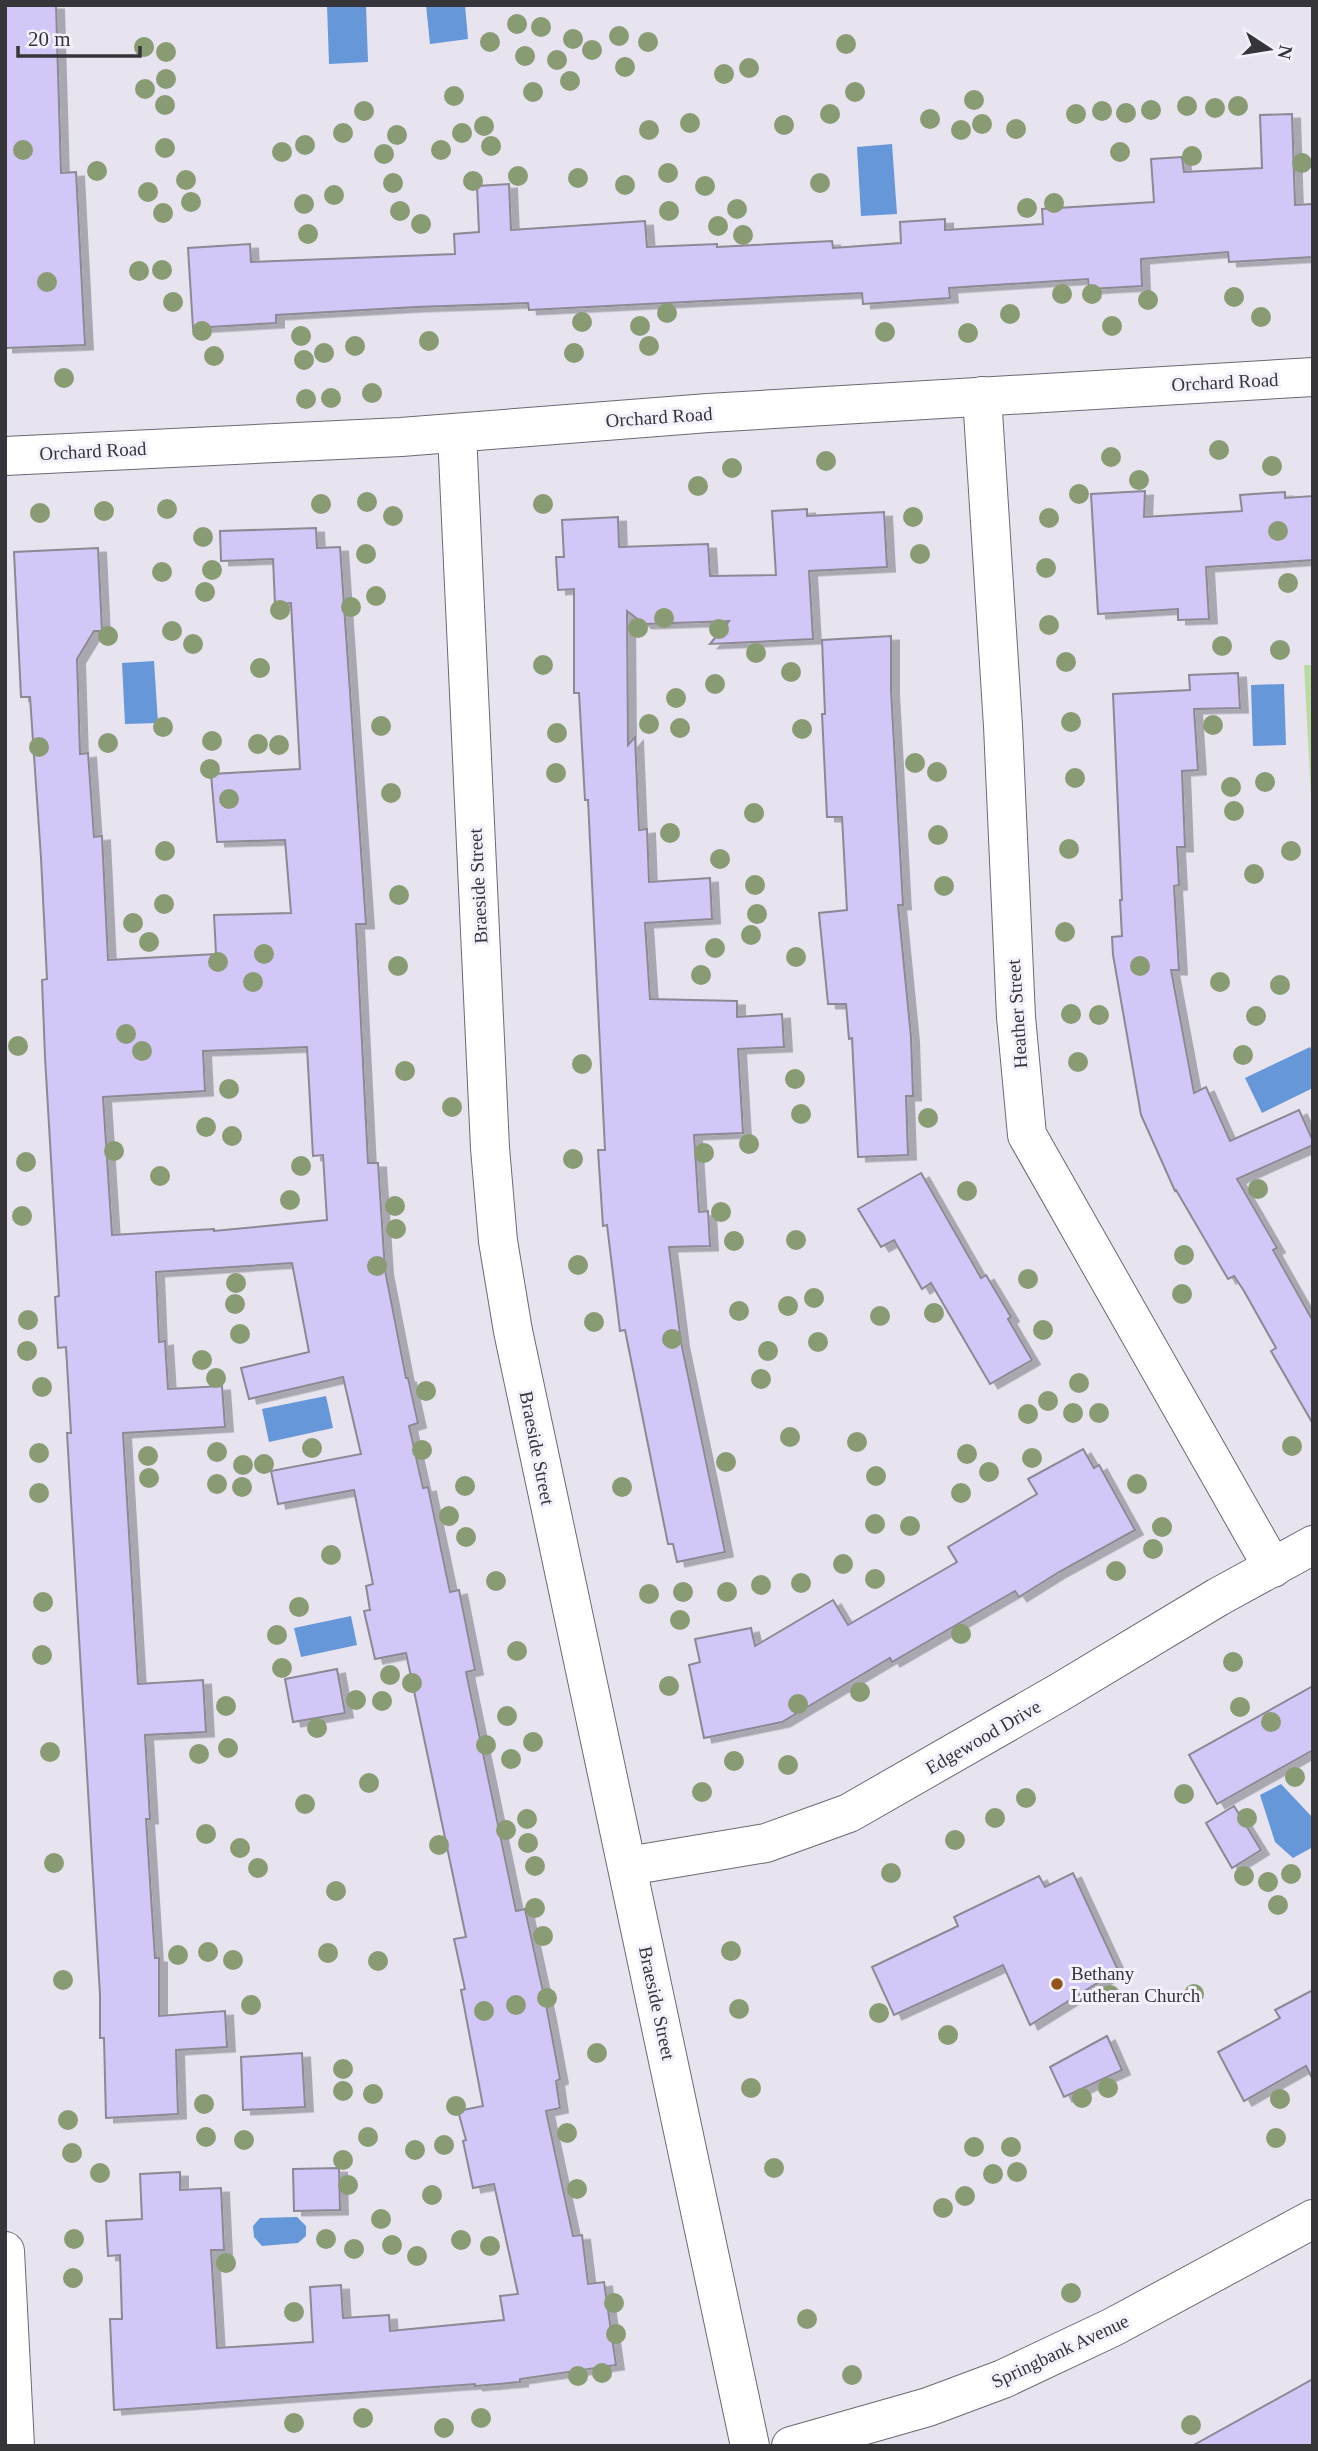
<svg xmlns="http://www.w3.org/2000/svg" width="1318" height="2451" font-family="Georgia,serif">
<style>
.green{fill:#badaa0}
.water{fill:#6697d9}
.building{fill:#d3c7f7;stroke:#8c8994;stroke-width:2;fill-rule:evenodd;filter:url(#shadow)}
.lines{fill:none;stroke-linecap:round;stroke-linejoin:round}
.street-casing{stroke:#6c6973;stroke-width:40}
.secondary-casing{stroke:#6c6973;stroke-width:40}
.street{stroke:#fff;stroke-width:38}
.secondary{stroke:#fff;stroke-width:38}
.tree{fill:#889b73}
.poi-dot{fill:#93541c;stroke:#f4f1fd;stroke-width:2.5}
.labels{text-anchor:middle;dominant-baseline:central;stroke-width:6;stroke-linejoin:round;paint-order:stroke}
.street-label{font-size:19px;fill:#363539;stroke:#f4f1fd}
.poi-label{font-size:19px;fill:#363539;stroke:#f4f1fd;text-anchor:start}
</style>
<defs>
<filter id="shadow"><feDropShadow dx="8" dy="4.5" stdDeviation="0" flood-color="#0004"/></filter>
</defs>
<rect width="100%" height="100%" fill="#e7e4f0"/>
<path class="green" d="M1304 665H1313V833Z"/>
<g class="water">
<path d="M327 5H366L368 62 329 64Z"/>
<path d="M426 5H465L468 39 430 44Z"/>
<path d="M892 144 897 214 861 216 857 147Z"/>
<path d="M154 661 158 723 125 724 122 663Z"/>
<path d="M1284 684 1286 745 1253 746 1251 685Z"/>
<path d="M1310 1047 1313 1053V1088L1262 1113 1245 1078Z"/>
<path d="M326 1396 333 1428 269 1442 262 1409Z"/>
<path d="M351 1616 357 1645 301 1657 294 1628Z"/>
<path d="M1281 1784 1313 1818V1847L1293 1858 1275 1842 1260 1795Z"/>
<path d="M297 2217 306 2226V2236L298 2243 262 2246 254 2237 253 2226 260 2218Z"/>
</g>
<g class="building">
<path d="M5 5H56L61 173 76 172 85 345 5 348Z"/>
<path d="M1292 114 1295 205 1313 204V257L1229 262 1228 252 1141 259 1142 286 1089 289 1088 279 949 288 950 298 863 304 862 293 529 310 528 303 416 307 276 315V323L193 328 188 248 250 244 251 262 455 254 454 234 479 232 477 186 509 184 511 230 645 221 647 247 717 244V247L832 241 833 248 901 243 900 222 945 219V230L1043 224 1042 209 1154 202 1151 159 1182 157 1184 172 1262 168 1260 115Z"/>
<path d="M1145 491 1144 517 1242 511 1240 495 1285 492V498L1313 496V560L1206 567 1209 619 1178 620V609L1098 614 1091 494Z"/>
<path d="M807 509V516L884 512 887 567 809 571 813 639 710 644 729 621 644 624 627 611 628 745 635 737 639 830 647 829 649 882 710 878 712 919 645 923 650 999 737 1001V1017L782 1014 784 1047 738 1049 743 1133 694 1135 699 1212 708 1211 710 1246 669 1247 681 1342 725 1552 677 1562 673 1544H668L625 1330 620 1331 607 1225 603 1226 598 1150H605L588 800H585L579 693H574V589L558 590 556 557H564L562 520 618 517 619 547 708 544 710 576 776 575 772 511Z"/>
<path d="M316 528 317 548 340 547 366 924H356L368 1163H378L385 1270 406 1378H408L418 1423 409 1426 423 1488 428 1487 450 1592 459 1590 475 1670 466 1672 516 1911 525 1909 547 2010 560 2079 556 2081 560 2108 546 2111 573 2236 582 2235 588 2284 604 2282 616 2365 520 2379V2382L475 2386V2384L114 2410 110 2319H122L120 2255 108 2256 106 2221 142 2219 140 2174 180 2172V2190L221 2188 224 2250H211L217 2348 313 2342 310 2287 341 2285 343 2318 389 2315 390 2331 504 2320 500 2296 518 2294 494 2184 473 2188 463 2141 466 2140 458 2111 483 2106 461 1990 465 1989 454 1939 466 1937 406 1653 375 1659 364 1611 370 1610 366 1586 373 1584 354 1490 278 1504 271 1471 361 1454 343 1377 249 1399 241 1368 309 1352 292 1263 156 1272 159 1342 165 1341 168 1389 222 1386 225 1427 123 1433 138 1684 203 1680 206 1732 145 1735 150 1819H146L155 1958H159V2016L225 2011 227 2047 176 2050 178 2114 106 2118 104 2038H100V1995L67 1433H71L66 1347 58 1348 55 1297 59 1296 45 1057 42 980 47 979 41 858 30 697H21L14 552 98 548 102 631H94L77 659 80 754 88 753 94 837 102 836 108 960 216 954 214 915 291 913 285 840 217 842 211 774 300 769 291 603 275 604 273 559 221 561 220 531ZM307 1047 313 1156 323 1155 327 1220 214 1231V1229L112 1235 103 1097 205 1091 203 1051Z"/>
<path d="M891 636V690L903 905H898L911 1037 913 1096H906L908 1155 858 1157 852 1038 849 1039 846 1004H828L819 913 847 910 842 817H827L822 714H825L822 640Z"/>
<path d="M1238 673 1240 708 1194 709 1198 770 1182 771 1185 847H1177L1179 885 1174 886 1179 970H1171L1194 1093 1206 1087 1230 1141 1299 1110 1313 1141V1145L1237 1179 1277 1248 1273 1250 1313 1321V1424L1271 1351 1276 1348 1244 1291 1234 1276 1228 1279 1176 1190 1175 1191 1141 1115 1113 955 1112 937 1122 936 1120 900H1122L1113 694 1190 690 1189 675Z"/>
<path d="M921 1173 981 1278 986 1275 1011 1317 1008 1319 1032 1360 990 1384 931 1283 922 1289 894 1240 881 1247 858 1209Z"/>
<path d="M1083 1449 1094 1468 1099 1465 1135 1530 1059 1572 1019 1597 1015 1591 892 1662 890 1658 782 1722 704 1738 689 1665 700 1662 695 1639 751 1628 755 1646 833 1600 848 1625 957 1562 948 1547 1037 1494 1028 1479Z"/>
<path d="M337 1669 345 1713 293 1722 285 1679Z"/>
<path d="M1313 1686V1750L1217 1804 1189 1755Z"/>
<path d="M1234 1806 1261 1850 1232 1868 1206 1823Z"/>
<path d="M1073 1873 1118 1970 1030 2025 1003 1965 894 2015 872 1967 958 1926 954 1917 1039 1876 1045 1887Z"/>
<path d="M1313 1990V2080L1306 2066 1244 2101 1218 2052 1280 2018 1275 2010Z"/>
<path d="M1107 2036 1122 2070 1064 2097 1050 2067Z"/>
<path d="M302 2053 305 2107 243 2110 241 2057Z"/>
<path d="M339 2168 340 2210 294 2211 293 2169Z"/>
<path d="M1313 2379V2446H1192Z"/>
</g>
<g class="lines">
<g class="street-casing">
<g id="street">
<path d="M982 396 1003 726 1016 1017 1027 1135 1273 1568"/>
<path d="M457 433 490 1148 498 1241 513 1331 750 2446"/>
<path d="M5 456 401 437 708 413 1313 377"/>
<path d="M628 1866 766 1843 849 1813 1060 1692 1218 1597 1313 1545"/>
<path d="M5 2251 15 2446"/>
</g>
</g>
<g class="secondary-casing">
<path id="secondary" d="M791 2446 928 2407 1003 2379 1113 2327 1313 2219"/>
</g>
<use href="#street" class="street"/>
<use href="#secondary" class="secondary"/>
</g>
<g class="tree">
<circle cx="517" cy="24" r="10"/>
<circle cx="541" cy="27" r="10"/>
<circle cx="619" cy="36" r="10"/>
<circle cx="573" cy="39" r="10"/>
<circle cx="490" cy="42" r="10"/>
<circle cx="648" cy="42" r="10"/>
<circle cx="846" cy="44" r="10"/>
<circle cx="144" cy="47" r="10"/>
<circle cx="592" cy="50" r="10"/>
<circle cx="166" cy="52" r="10"/>
<circle cx="525" cy="56" r="10"/>
<circle cx="557" cy="60" r="10"/>
<circle cx="625" cy="67" r="10"/>
<circle cx="749" cy="68" r="10"/>
<circle cx="724" cy="74" r="10"/>
<circle cx="166" cy="79" r="10"/>
<circle cx="570" cy="81" r="10"/>
<circle cx="145" cy="89" r="10"/>
<circle cx="533" cy="92" r="10"/>
<circle cx="855" cy="92" r="10"/>
<circle cx="454" cy="96" r="10"/>
<circle cx="974" cy="100" r="10"/>
<circle cx="165" cy="105" r="10"/>
<circle cx="1187" cy="106" r="10"/>
<circle cx="1238" cy="106" r="10"/>
<circle cx="1215" cy="108" r="10"/>
<circle cx="1151" cy="110" r="10"/>
<circle cx="364" cy="111" r="10"/>
<circle cx="1102" cy="111" r="10"/>
<circle cx="1126" cy="113" r="10"/>
<circle cx="830" cy="114" r="10"/>
<circle cx="1076" cy="114" r="10"/>
<circle cx="930" cy="119" r="10"/>
<circle cx="690" cy="123" r="10"/>
<circle cx="982" cy="124" r="10"/>
<circle cx="784" cy="125" r="10"/>
<circle cx="484" cy="126" r="10"/>
<circle cx="1016" cy="129" r="10"/>
<circle cx="649" cy="130" r="10"/>
<circle cx="961" cy="130" r="10"/>
<circle cx="343" cy="133" r="10"/>
<circle cx="462" cy="133" r="10"/>
<circle cx="397" cy="135" r="10"/>
<circle cx="305" cy="145" r="10"/>
<circle cx="491" cy="146" r="10"/>
<circle cx="165" cy="148" r="10"/>
<circle cx="23" cy="150" r="10"/>
<circle cx="441" cy="150" r="10"/>
<circle cx="282" cy="152" r="10"/>
<circle cx="1120" cy="152" r="10"/>
<circle cx="384" cy="154" r="10"/>
<circle cx="1192" cy="156" r="10"/>
<circle cx="1302" cy="163" r="10"/>
<circle cx="97" cy="171" r="10"/>
<circle cx="668" cy="173" r="10"/>
<circle cx="518" cy="176" r="10"/>
<circle cx="578" cy="178" r="10"/>
<circle cx="186" cy="180" r="10"/>
<circle cx="473" cy="181" r="10"/>
<circle cx="393" cy="183" r="10"/>
<circle cx="820" cy="183" r="10"/>
<circle cx="625" cy="185" r="10"/>
<circle cx="705" cy="186" r="10"/>
<circle cx="148" cy="192" r="10"/>
<circle cx="334" cy="195" r="10"/>
<circle cx="191" cy="202" r="10"/>
<circle cx="1054" cy="203" r="10"/>
<circle cx="304" cy="204" r="10"/>
<circle cx="1027" cy="208" r="10"/>
<circle cx="737" cy="209" r="10"/>
<circle cx="400" cy="211" r="10"/>
<circle cx="669" cy="211" r="10"/>
<circle cx="163" cy="213" r="10"/>
<circle cx="421" cy="224" r="10"/>
<circle cx="718" cy="226" r="10"/>
<circle cx="308" cy="234" r="10"/>
<circle cx="743" cy="235" r="10"/>
<circle cx="162" cy="270" r="10"/>
<circle cx="139" cy="271" r="10"/>
<circle cx="47" cy="282" r="10"/>
<circle cx="1062" cy="294" r="10"/>
<circle cx="1092" cy="294" r="10"/>
<circle cx="1234" cy="297" r="10"/>
<circle cx="1148" cy="300" r="10"/>
<circle cx="173" cy="302" r="10"/>
<circle cx="667" cy="313" r="10"/>
<circle cx="1010" cy="314" r="10"/>
<circle cx="1261" cy="317" r="10"/>
<circle cx="582" cy="322" r="10"/>
<circle cx="640" cy="326" r="10"/>
<circle cx="1112" cy="326" r="10"/>
<circle cx="202" cy="331" r="10"/>
<circle cx="885" cy="332" r="10"/>
<circle cx="968" cy="333" r="10"/>
<circle cx="301" cy="336" r="10"/>
<circle cx="429" cy="341" r="10"/>
<circle cx="355" cy="346" r="10"/>
<circle cx="649" cy="346" r="10"/>
<circle cx="324" cy="353" r="10"/>
<circle cx="574" cy="353" r="10"/>
<circle cx="214" cy="356" r="10"/>
<circle cx="304" cy="360" r="10"/>
<circle cx="64" cy="378" r="10"/>
<circle cx="372" cy="393" r="10"/>
<circle cx="331" cy="398" r="10"/>
<circle cx="306" cy="399" r="10"/>
<circle cx="1219" cy="450" r="10"/>
<circle cx="1111" cy="457" r="10"/>
<circle cx="826" cy="461" r="10"/>
<circle cx="1272" cy="466" r="10"/>
<circle cx="732" cy="468" r="10"/>
<circle cx="1139" cy="480" r="10"/>
<circle cx="698" cy="486" r="10"/>
<circle cx="1079" cy="494" r="10"/>
<circle cx="367" cy="502" r="10"/>
<circle cx="321" cy="504" r="10"/>
<circle cx="543" cy="504" r="10"/>
<circle cx="167" cy="509" r="10"/>
<circle cx="104" cy="511" r="10"/>
<circle cx="40" cy="513" r="10"/>
<circle cx="393" cy="516" r="10"/>
<circle cx="913" cy="517" r="10"/>
<circle cx="1049" cy="518" r="10"/>
<circle cx="1278" cy="531" r="10"/>
<circle cx="203" cy="537" r="10"/>
<circle cx="366" cy="554" r="10"/>
<circle cx="920" cy="554" r="10"/>
<circle cx="1046" cy="568" r="10"/>
<circle cx="212" cy="570" r="10"/>
<circle cx="162" cy="572" r="10"/>
<circle cx="1288" cy="583" r="10"/>
<circle cx="205" cy="592" r="10"/>
<circle cx="376" cy="596" r="10"/>
<circle cx="351" cy="607" r="10"/>
<circle cx="280" cy="610" r="10"/>
<circle cx="664" cy="618" r="10"/>
<circle cx="1049" cy="625" r="10"/>
<circle cx="638" cy="628" r="10"/>
<circle cx="719" cy="629" r="10"/>
<circle cx="172" cy="631" r="10"/>
<circle cx="108" cy="636" r="10"/>
<circle cx="193" cy="644" r="10"/>
<circle cx="1222" cy="646" r="10"/>
<circle cx="1280" cy="650" r="10"/>
<circle cx="756" cy="653" r="10"/>
<circle cx="1066" cy="662" r="10"/>
<circle cx="543" cy="665" r="10"/>
<circle cx="260" cy="668" r="10"/>
<circle cx="791" cy="672" r="10"/>
<circle cx="715" cy="684" r="10"/>
<circle cx="676" cy="698" r="10"/>
<circle cx="1071" cy="722" r="10"/>
<circle cx="649" cy="724" r="10"/>
<circle cx="1213" cy="725" r="10"/>
<circle cx="381" cy="726" r="10"/>
<circle cx="163" cy="727" r="10"/>
<circle cx="680" cy="728" r="10"/>
<circle cx="802" cy="729" r="10"/>
<circle cx="557" cy="733" r="10"/>
<circle cx="212" cy="741" r="10"/>
<circle cx="108" cy="743" r="10"/>
<circle cx="258" cy="744" r="10"/>
<circle cx="279" cy="745" r="10"/>
<circle cx="39" cy="747" r="10"/>
<circle cx="915" cy="763" r="10"/>
<circle cx="210" cy="769" r="10"/>
<circle cx="937" cy="772" r="10"/>
<circle cx="556" cy="773" r="10"/>
<circle cx="1075" cy="778" r="10"/>
<circle cx="1265" cy="782" r="10"/>
<circle cx="1231" cy="787" r="10"/>
<circle cx="391" cy="793" r="10"/>
<circle cx="229" cy="799" r="10"/>
<circle cx="1234" cy="811" r="10"/>
<circle cx="754" cy="813" r="10"/>
<circle cx="670" cy="833" r="10"/>
<circle cx="938" cy="835" r="10"/>
<circle cx="1069" cy="849" r="10"/>
<circle cx="165" cy="851" r="10"/>
<circle cx="1291" cy="851" r="10"/>
<circle cx="720" cy="859" r="10"/>
<circle cx="1254" cy="874" r="10"/>
<circle cx="755" cy="885" r="10"/>
<circle cx="944" cy="886" r="10"/>
<circle cx="399" cy="895" r="10"/>
<circle cx="164" cy="904" r="10"/>
<circle cx="757" cy="914" r="10"/>
<circle cx="133" cy="923" r="10"/>
<circle cx="1065" cy="932" r="10"/>
<circle cx="751" cy="935" r="10"/>
<circle cx="149" cy="942" r="10"/>
<circle cx="715" cy="948" r="10"/>
<circle cx="264" cy="954" r="10"/>
<circle cx="796" cy="957" r="10"/>
<circle cx="218" cy="962" r="10"/>
<circle cx="398" cy="966" r="10"/>
<circle cx="1140" cy="966" r="10"/>
<circle cx="701" cy="975" r="10"/>
<circle cx="253" cy="982" r="10"/>
<circle cx="1220" cy="982" r="10"/>
<circle cx="1280" cy="985" r="10"/>
<circle cx="1071" cy="1014" r="10"/>
<circle cx="1099" cy="1015" r="10"/>
<circle cx="1256" cy="1016" r="10"/>
<circle cx="126" cy="1034" r="10"/>
<circle cx="18" cy="1046" r="10"/>
<circle cx="142" cy="1051" r="10"/>
<circle cx="1243" cy="1055" r="10"/>
<circle cx="1078" cy="1062" r="10"/>
<circle cx="582" cy="1064" r="10"/>
<circle cx="405" cy="1071" r="10"/>
<circle cx="795" cy="1079" r="10"/>
<circle cx="229" cy="1089" r="10"/>
<circle cx="452" cy="1107" r="10"/>
<circle cx="801" cy="1114" r="10"/>
<circle cx="928" cy="1118" r="10"/>
<circle cx="206" cy="1127" r="10"/>
<circle cx="232" cy="1136" r="10"/>
<circle cx="749" cy="1144" r="10"/>
<circle cx="114" cy="1151" r="10"/>
<circle cx="704" cy="1153" r="10"/>
<circle cx="573" cy="1159" r="10"/>
<circle cx="26" cy="1162" r="10"/>
<circle cx="301" cy="1166" r="10"/>
<circle cx="160" cy="1176" r="10"/>
<circle cx="1258" cy="1189" r="10"/>
<circle cx="967" cy="1191" r="10"/>
<circle cx="290" cy="1200" r="10"/>
<circle cx="395" cy="1206" r="10"/>
<circle cx="721" cy="1212" r="10"/>
<circle cx="22" cy="1216" r="10"/>
<circle cx="396" cy="1229" r="10"/>
<circle cx="796" cy="1240" r="10"/>
<circle cx="734" cy="1241" r="10"/>
<circle cx="1184" cy="1255" r="10"/>
<circle cx="578" cy="1265" r="10"/>
<circle cx="377" cy="1266" r="10"/>
<circle cx="1028" cy="1279" r="10"/>
<circle cx="236" cy="1283" r="10"/>
<circle cx="1182" cy="1294" r="10"/>
<circle cx="814" cy="1298" r="10"/>
<circle cx="235" cy="1304" r="10"/>
<circle cx="788" cy="1306" r="10"/>
<circle cx="739" cy="1311" r="10"/>
<circle cx="934" cy="1313" r="10"/>
<circle cx="880" cy="1316" r="10"/>
<circle cx="28" cy="1320" r="10"/>
<circle cx="594" cy="1322" r="10"/>
<circle cx="1043" cy="1330" r="10"/>
<circle cx="240" cy="1334" r="10"/>
<circle cx="672" cy="1339" r="10"/>
<circle cx="818" cy="1342" r="10"/>
<circle cx="27" cy="1351" r="10"/>
<circle cx="768" cy="1351" r="10"/>
<circle cx="202" cy="1360" r="10"/>
<circle cx="216" cy="1378" r="10"/>
<circle cx="761" cy="1379" r="10"/>
<circle cx="1079" cy="1383" r="10"/>
<circle cx="42" cy="1387" r="10"/>
<circle cx="426" cy="1391" r="10"/>
<circle cx="1048" cy="1401" r="10"/>
<circle cx="1073" cy="1413" r="10"/>
<circle cx="1099" cy="1413" r="10"/>
<circle cx="1028" cy="1414" r="10"/>
<circle cx="790" cy="1437" r="10"/>
<circle cx="857" cy="1442" r="10"/>
<circle cx="1292" cy="1446" r="10"/>
<circle cx="312" cy="1448" r="10"/>
<circle cx="422" cy="1450" r="10"/>
<circle cx="217" cy="1452" r="10"/>
<circle cx="39" cy="1453" r="10"/>
<circle cx="967" cy="1454" r="10"/>
<circle cx="148" cy="1456" r="10"/>
<circle cx="1032" cy="1458" r="10"/>
<circle cx="726" cy="1462" r="10"/>
<circle cx="264" cy="1464" r="10"/>
<circle cx="243" cy="1465" r="10"/>
<circle cx="989" cy="1472" r="10"/>
<circle cx="876" cy="1476" r="10"/>
<circle cx="149" cy="1478" r="10"/>
<circle cx="217" cy="1484" r="10"/>
<circle cx="1137" cy="1484" r="10"/>
<circle cx="465" cy="1486" r="10"/>
<circle cx="242" cy="1487" r="10"/>
<circle cx="622" cy="1487" r="10"/>
<circle cx="39" cy="1493" r="10"/>
<circle cx="961" cy="1493" r="10"/>
<circle cx="449" cy="1516" r="10"/>
<circle cx="875" cy="1524" r="10"/>
<circle cx="910" cy="1526" r="10"/>
<circle cx="1162" cy="1527" r="10"/>
<circle cx="466" cy="1537" r="10"/>
<circle cx="1153" cy="1549" r="10"/>
<circle cx="331" cy="1555" r="10"/>
<circle cx="843" cy="1564" r="10"/>
<circle cx="1116" cy="1571" r="10"/>
<circle cx="875" cy="1579" r="10"/>
<circle cx="496" cy="1581" r="10"/>
<circle cx="801" cy="1583" r="10"/>
<circle cx="761" cy="1585" r="10"/>
<circle cx="683" cy="1592" r="10"/>
<circle cx="727" cy="1592" r="10"/>
<circle cx="649" cy="1594" r="10"/>
<circle cx="43" cy="1602" r="10"/>
<circle cx="299" cy="1607" r="10"/>
<circle cx="680" cy="1620" r="10"/>
<circle cx="961" cy="1634" r="10"/>
<circle cx="277" cy="1635" r="10"/>
<circle cx="517" cy="1651" r="10"/>
<circle cx="42" cy="1655" r="10"/>
<circle cx="1233" cy="1662" r="10"/>
<circle cx="282" cy="1668" r="10"/>
<circle cx="390" cy="1675" r="10"/>
<circle cx="412" cy="1683" r="10"/>
<circle cx="669" cy="1686" r="10"/>
<circle cx="860" cy="1692" r="10"/>
<circle cx="356" cy="1700" r="10"/>
<circle cx="382" cy="1701" r="10"/>
<circle cx="798" cy="1704" r="10"/>
<circle cx="226" cy="1706" r="10"/>
<circle cx="1240" cy="1707" r="10"/>
<circle cx="507" cy="1716" r="10"/>
<circle cx="1271" cy="1722" r="10"/>
<circle cx="317" cy="1728" r="10"/>
<circle cx="533" cy="1742" r="10"/>
<circle cx="486" cy="1745" r="10"/>
<circle cx="228" cy="1748" r="10"/>
<circle cx="50" cy="1752" r="10"/>
<circle cx="199" cy="1754" r="10"/>
<circle cx="511" cy="1759" r="10"/>
<circle cx="734" cy="1761" r="10"/>
<circle cx="788" cy="1765" r="10"/>
<circle cx="1295" cy="1777" r="10"/>
<circle cx="369" cy="1783" r="10"/>
<circle cx="702" cy="1792" r="10"/>
<circle cx="1184" cy="1794" r="10"/>
<circle cx="1026" cy="1798" r="10"/>
<circle cx="305" cy="1804" r="10"/>
<circle cx="995" cy="1818" r="10"/>
<circle cx="1247" cy="1818" r="10"/>
<circle cx="527" cy="1819" r="10"/>
<circle cx="506" cy="1830" r="10"/>
<circle cx="206" cy="1834" r="10"/>
<circle cx="955" cy="1840" r="10"/>
<circle cx="528" cy="1843" r="10"/>
<circle cx="439" cy="1845" r="10"/>
<circle cx="240" cy="1848" r="10"/>
<circle cx="54" cy="1863" r="10"/>
<circle cx="535" cy="1866" r="10"/>
<circle cx="258" cy="1868" r="10"/>
<circle cx="891" cy="1873" r="10"/>
<circle cx="1291" cy="1874" r="10"/>
<circle cx="1244" cy="1876" r="10"/>
<circle cx="1268" cy="1882" r="10"/>
<circle cx="336" cy="1891" r="10"/>
<circle cx="1278" cy="1905" r="10"/>
<circle cx="535" cy="1908" r="10"/>
<circle cx="543" cy="1936" r="10"/>
<circle cx="731" cy="1951" r="10"/>
<circle cx="208" cy="1952" r="10"/>
<circle cx="328" cy="1953" r="10"/>
<circle cx="178" cy="1955" r="10"/>
<circle cx="233" cy="1960" r="10"/>
<circle cx="378" cy="1961" r="10"/>
<circle cx="63" cy="1980" r="10"/>
<circle cx="1194" cy="1994" r="10"/>
<circle cx="1110" cy="1995" r="10"/>
<circle cx="547" cy="1998" r="10"/>
<circle cx="251" cy="2005" r="10"/>
<circle cx="516" cy="2005" r="10"/>
<circle cx="739" cy="2009" r="10"/>
<circle cx="484" cy="2011" r="10"/>
<circle cx="879" cy="2013" r="10"/>
<circle cx="948" cy="2035" r="10"/>
<circle cx="597" cy="2053" r="10"/>
<circle cx="343" cy="2069" r="10"/>
<circle cx="751" cy="2088" r="10"/>
<circle cx="1108" cy="2088" r="10"/>
<circle cx="343" cy="2091" r="10"/>
<circle cx="373" cy="2094" r="10"/>
<circle cx="1082" cy="2098" r="10"/>
<circle cx="1280" cy="2099" r="10"/>
<circle cx="204" cy="2104" r="10"/>
<circle cx="456" cy="2106" r="10"/>
<circle cx="68" cy="2120" r="10"/>
<circle cx="567" cy="2133" r="10"/>
<circle cx="206" cy="2137" r="10"/>
<circle cx="368" cy="2137" r="10"/>
<circle cx="1276" cy="2138" r="10"/>
<circle cx="244" cy="2140" r="10"/>
<circle cx="444" cy="2145" r="10"/>
<circle cx="974" cy="2147" r="10"/>
<circle cx="1011" cy="2147" r="10"/>
<circle cx="415" cy="2150" r="10"/>
<circle cx="72" cy="2153" r="10"/>
<circle cx="343" cy="2160" r="10"/>
<circle cx="774" cy="2168" r="10"/>
<circle cx="1017" cy="2172" r="10"/>
<circle cx="100" cy="2173" r="10"/>
<circle cx="993" cy="2174" r="10"/>
<circle cx="348" cy="2185" r="10"/>
<circle cx="577" cy="2189" r="10"/>
<circle cx="432" cy="2195" r="10"/>
<circle cx="965" cy="2196" r="10"/>
<circle cx="943" cy="2208" r="10"/>
<circle cx="381" cy="2219" r="10"/>
<circle cx="74" cy="2239" r="10"/>
<circle cx="326" cy="2239" r="10"/>
<circle cx="461" cy="2240" r="10"/>
<circle cx="392" cy="2245" r="10"/>
<circle cx="490" cy="2246" r="10"/>
<circle cx="354" cy="2249" r="10"/>
<circle cx="417" cy="2256" r="10"/>
<circle cx="226" cy="2263" r="10"/>
<circle cx="73" cy="2278" r="10"/>
<circle cx="1071" cy="2293" r="10"/>
<circle cx="614" cy="2303" r="10"/>
<circle cx="294" cy="2312" r="10"/>
<circle cx="807" cy="2319" r="10"/>
<circle cx="616" cy="2334" r="10"/>
<circle cx="602" cy="2373" r="10"/>
<circle cx="852" cy="2375" r="10"/>
<circle cx="578" cy="2376" r="10"/>
<circle cx="363" cy="2418" r="10"/>
<circle cx="481" cy="2418" r="10"/>
<circle cx="294" cy="2423" r="10"/>
<circle cx="1191" cy="2425" r="10"/>
<circle cx="444" cy="2428" r="10"/>
</g>
<circle class="poi-dot" cx="1057" cy="1984" r="7"/>
<g class="labels">
<g class="street-label">
<text transform="translate(1225 382) rotate(-3)">Orchard Road</text>
<text transform="translate(659 417) rotate(-4)">Orchard Road</text>
<text transform="translate(93 451) rotate(-3)">Orchard Road</text>
<text transform="translate(478 886) rotate(-93)">Braeside Street</text>
<text transform="translate(1017 1014) rotate(-94)">Heather Street</text>
<text transform="translate(537 1448) rotate(79)">Braeside Street</text>
<text transform="translate(983 1737) rotate(-30)">Edgewood Drive</text>
<text transform="translate(657 2003) rotate(78)">Braeside Street</text>
<text transform="translate(1060 2351) rotate(-25)">Springbank Avenue</text>
</g>
<g class="poi-label">
<text x="1071" y="1973">Bethany<tspan x="1071" dy="22">Lutheran Church</tspan></text>
</g>
</g>
<rect width="1318" height="2451" fill="none" stroke="#363539" stroke-width="14"/>
<g transform="translate(1269 49) rotate(102)" stroke="#f4f1fd" stroke-width="5" paint-order="stroke">
<path d="M0-5L12 26L0 18L-12 26Z" fill="#363539"/>
<text y="-10" font-size="19" font-weight="bold" text-anchor="middle" fill="#363539">N</text>
</g>
<path d="M18 46v10h122v-10" fill="none" stroke="#363539" stroke-width="3.5"/>
<text x="28" y="46" font-size="21" fill="#363539" stroke="#f4f1fd" stroke-width="5" paint-order="stroke">20 m</text>
</svg>
